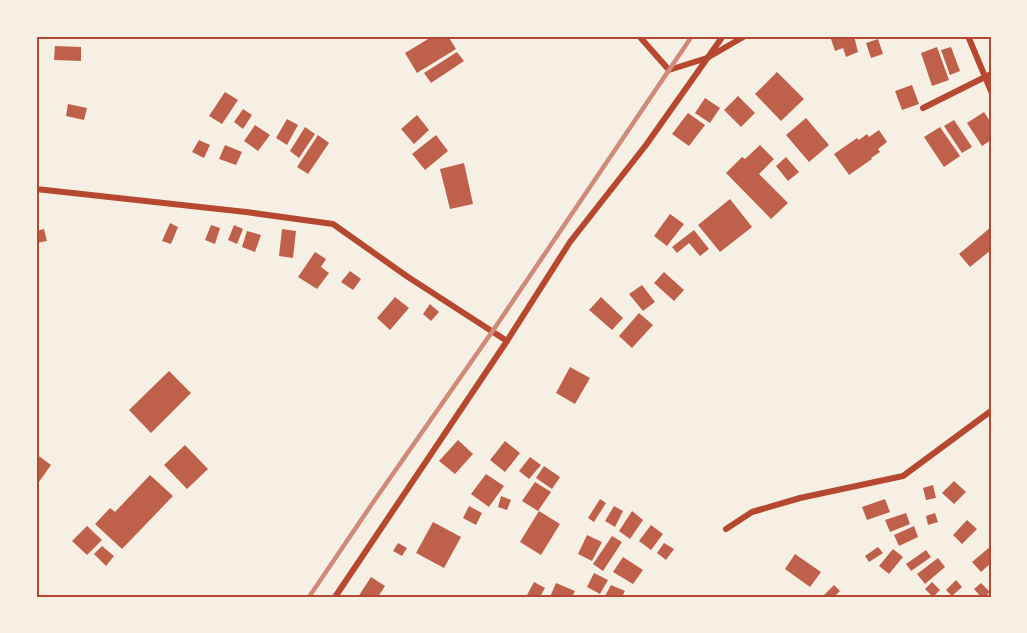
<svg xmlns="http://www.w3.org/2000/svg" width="1027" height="633" font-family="'DejaVu Sans',sans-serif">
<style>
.building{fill:#bf614a}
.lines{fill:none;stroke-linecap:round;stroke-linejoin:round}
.minor{stroke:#b5482f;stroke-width:6}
.rail{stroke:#cf8b77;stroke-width:4.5}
.neatline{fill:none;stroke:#b5482f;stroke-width:2}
</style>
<rect width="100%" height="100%" fill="#f6efe4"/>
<g class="building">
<path d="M433 36H448L456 49 417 73 405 53Z"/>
<path d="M830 36H854L858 52 846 57 843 48 835 51Z"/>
<path d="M878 39 883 54 871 58 866 43Z"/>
<path d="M55 46 81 47V61L54 60Z"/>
<path d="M937 47 949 80 932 86 921 53Z"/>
<path d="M951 47 960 71 950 75 941 50Z"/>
<path d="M457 52 464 61 431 83 424 73Z"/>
<path d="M777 72 804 99 781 121 755 94Z"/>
<path d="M912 85 919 104 902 110 895 91Z"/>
<path d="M225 92 238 100 222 124 209 116Z"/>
<path d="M738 96 755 113 741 127 724 110Z"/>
<path d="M705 98 720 108 710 123 695 113Z"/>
<path d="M68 104 87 108 84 120 66 116Z"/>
<path d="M243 109 252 115 243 129 234 122Z"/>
<path d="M984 112 991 123V140L982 146 967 123Z"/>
<path d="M688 113 705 125 689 146 672 134Z"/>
<path d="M417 115 429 130 414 144 401 129Z"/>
<path d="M806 118 829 145 809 162 786 135Z"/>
<path d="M287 119 298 125 287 145 276 138Z"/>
<path d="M954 120 972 147 962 153 944 126Z"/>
<path d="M255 125 270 135 258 151 244 141Z"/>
<path d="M305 127 315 134 299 158 290 151Z"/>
<path d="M940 127 960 156 944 167 924 137Z"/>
<path d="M879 130 887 142 878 149 880 152 871 158 872 159 849 175 834 154 857 138 859 140 867 134 869 137Z"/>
<path d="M318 135 329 143 308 174 297 167Z"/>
<path d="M436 135 448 151 425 170 412 154Z"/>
<path d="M199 140 210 145 204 158 192 152Z"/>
<path d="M225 145 242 152 236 165 219 159Z"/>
<path d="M760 145 774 159 759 174 788 203 771 219 726 173 742 157 745 159Z"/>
<path d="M786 157 799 172 788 181 776 166Z"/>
<path d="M464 163 473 204 450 209 440 169Z"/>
<path d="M730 199 752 227 720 252 698 225Z"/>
<path d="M670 214 684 224 667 246 654 236Z"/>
<path d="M170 223 178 227 171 244 162 241Z"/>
<path d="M211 225 220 228 215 244 205 240Z"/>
<path d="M234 225 243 229 237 244 228 240Z"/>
<path d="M991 227V250L970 267 959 254Z"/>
<path d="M44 229 47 241 36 243V231Z"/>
<path d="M282 229 296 231 293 258 279 256Z"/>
<path d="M694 230 709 249 700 256 689 243 677 253 672 247Z"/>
<path d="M247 231 261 235 255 252 242 247Z"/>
<path d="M315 252 326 259 321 267 329 273 317 289 298 277Z"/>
<path d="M350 271 361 279 353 290 341 282Z"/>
<path d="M664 272 684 290 674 301 654 283Z"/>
<path d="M642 285 655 302 643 311 629 294Z"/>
<path d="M395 297 409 308 390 330 377 318Z"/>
<path d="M601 297 623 318 612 330 589 310Z"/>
<path d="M430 304 439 312 431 321 423 314Z"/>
<path d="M639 313 653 325 632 348 619 336Z"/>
<path d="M570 367 590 378 575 404 556 393Z"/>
<path d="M169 371 191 393 151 433 129 410Z"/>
<path d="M458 440 473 454 455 474 439 461Z"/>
<path d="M505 441 520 453 505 472 490 460Z"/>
<path d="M185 445 208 469 187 489 164 465Z"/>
<path d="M36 454 51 465 36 486Z"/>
<path d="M530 457 541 465 529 479 519 471Z"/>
<path d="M544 466 560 477 552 489 536 478Z"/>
<path d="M486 474 504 486 489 507 471 494Z"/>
<path d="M150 475 173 496 122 549 95 524 110 508 115 512Z"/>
<path d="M954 481 966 492 954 504 942 493Z"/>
<path d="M535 482 551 492 538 511 522 501Z"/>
<path d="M933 485 936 498 926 500 923 488Z"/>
<path d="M501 496 511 500 507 510 498 507Z"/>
<path d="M600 499 606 503 594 522 588 518Z"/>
<path d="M885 499 890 512 867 520 862 507Z"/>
<path d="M469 506 482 513 476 525 463 518Z"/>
<path d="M614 506 623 511 615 527 605 521Z"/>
<path d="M539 511 560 524 541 555 520 542Z"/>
<path d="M632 511 643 520 630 539 619 531Z"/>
<path d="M906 513 910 524 890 532 885 520Z"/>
<path d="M935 513 938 522 928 525 926 516Z"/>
<path d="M967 520 977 529 962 544 953 535Z"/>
<path d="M433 522 461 537 444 568 416 553Z"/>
<path d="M651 525 663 534 651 550 639 541Z"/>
<path d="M87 526 102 540 87 555 72 541Z"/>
<path d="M914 526 918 537 899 546 894 535Z"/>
<path d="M587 535 602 542 592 561 578 554Z"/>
<path d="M612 536 622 542 603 571 593 564Z"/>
<path d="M398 543 407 548 402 556 393 551Z"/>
<path d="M664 543 674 549 666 560 657 553Z"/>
<path d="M102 546 114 556 106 566 94 554Z"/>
<path d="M991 546V563L981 572 972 562Z"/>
<path d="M878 547 883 553 869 562 865 556Z"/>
<path d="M893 549 903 557 889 574 879 566Z"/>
<path d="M926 550 931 557 911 571 906 564Z"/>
<path d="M795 554 821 572 810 587 785 569Z"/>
<path d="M623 557 643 570 633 584 613 572Z"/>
<path d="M938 558 945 567 925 584 917 574Z"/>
<path d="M594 573 608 580 600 594 587 587Z"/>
<path d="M371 577 385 586 378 597H358Z"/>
<path d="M956 580 962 587 952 596 946 590Z"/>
<path d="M534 582 545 588 540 597H526Z"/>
<path d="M932 582 940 590 933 597 925 589Z"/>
<path d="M556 583 575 591 572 597H550Z"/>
<path d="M981 583 990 592 985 597H981L974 589Z"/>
<path d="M611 585 625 591 622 597 605 596Z"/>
<path d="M834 585 840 591 834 597H827L824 595Z"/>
</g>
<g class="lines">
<g class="minor">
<path d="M639 36 669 70 707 58 745 36"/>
<path d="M968 36 991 91"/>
<path d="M923 108 991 74"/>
<path d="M36 189 246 212 333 224 408 277 507 341"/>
<path d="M726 529 752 512 800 498 903 476 991 411"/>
<path d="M335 597 507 341 570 242 646 145 723 36"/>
</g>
<path class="rail" d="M309 597 374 501 492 332 692 36"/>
</g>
<rect width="1027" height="633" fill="none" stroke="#f6efe4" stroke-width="75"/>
<rect x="38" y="38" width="952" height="558" class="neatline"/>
</svg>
